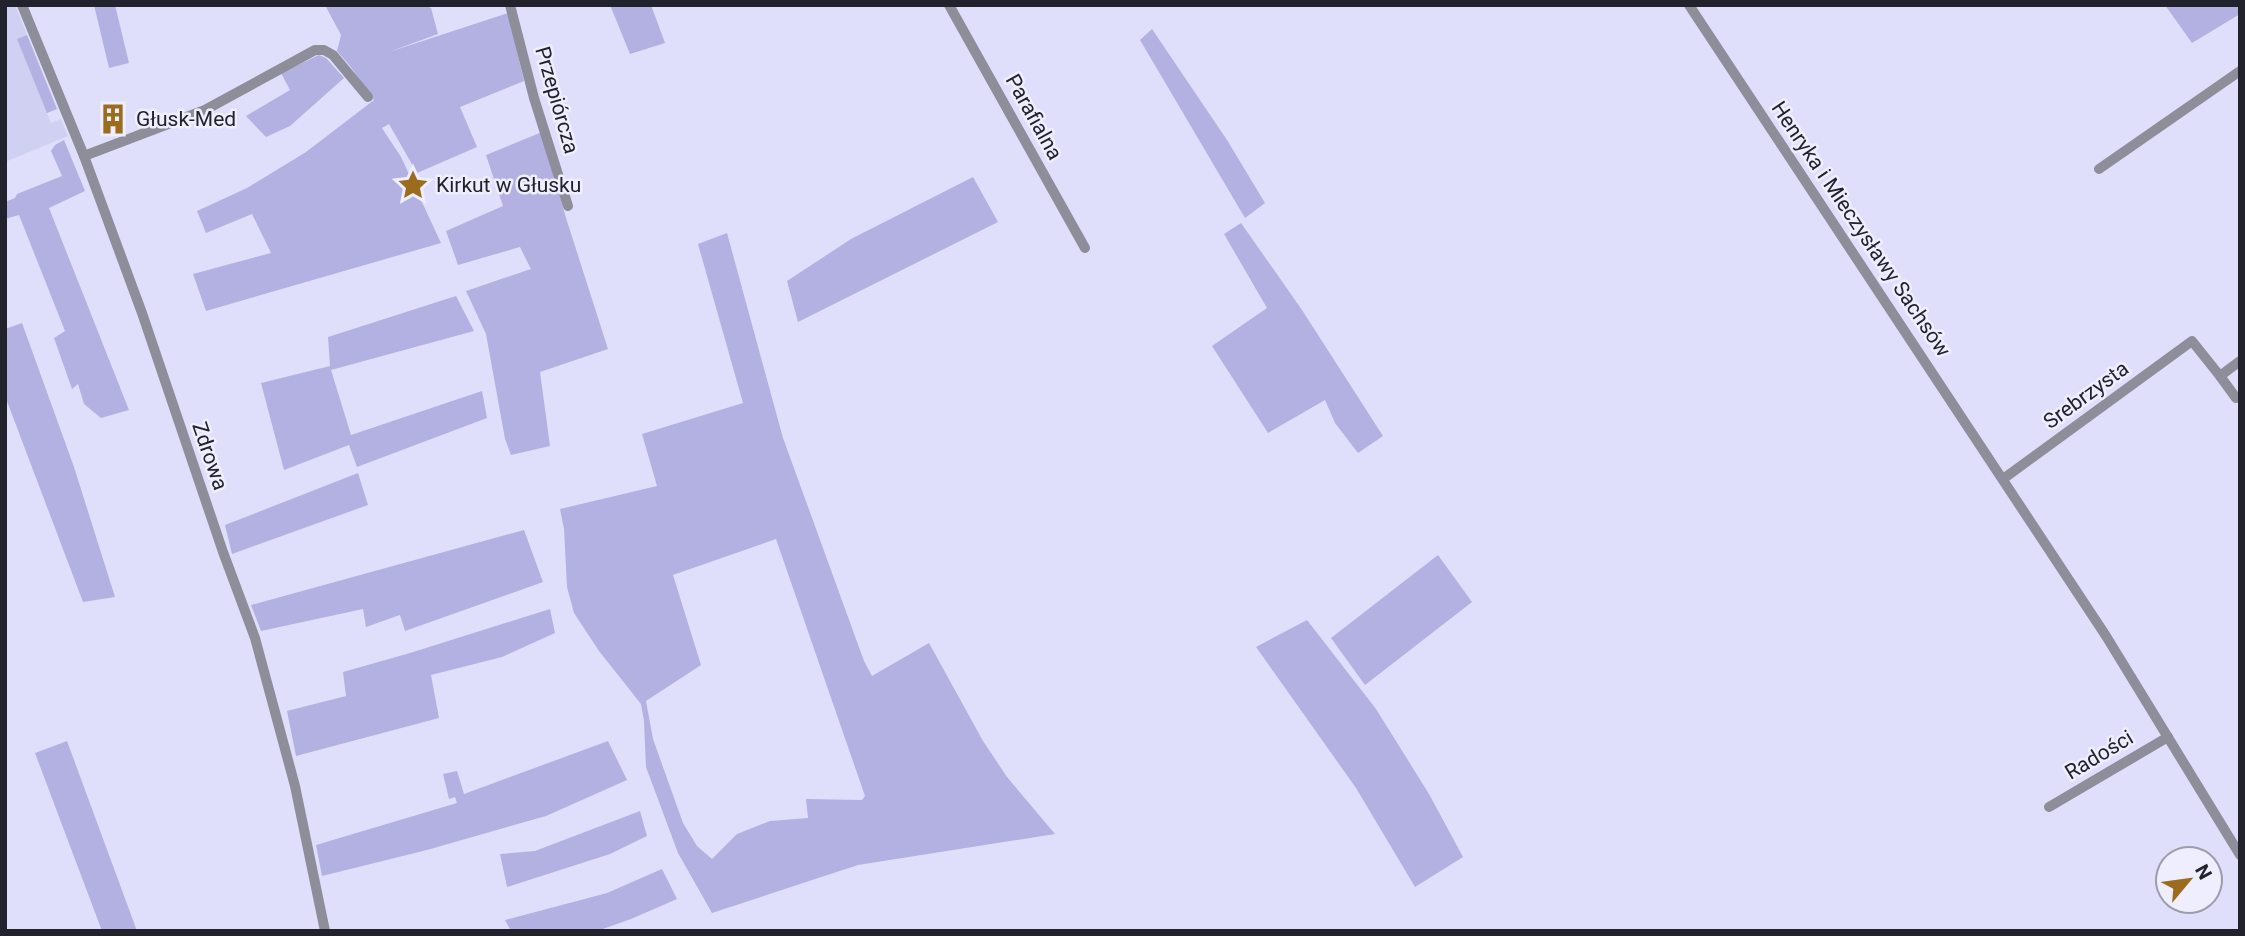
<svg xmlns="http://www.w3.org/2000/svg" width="2245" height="936" font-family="Roboto,sans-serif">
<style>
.built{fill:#d0d0f3}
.green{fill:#b2b1e1;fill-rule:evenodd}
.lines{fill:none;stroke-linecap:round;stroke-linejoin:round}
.minor{stroke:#8e8e9a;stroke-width:10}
.labels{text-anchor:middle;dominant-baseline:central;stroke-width:5;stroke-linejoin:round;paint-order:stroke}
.street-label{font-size:21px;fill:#22222c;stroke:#eef}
.poi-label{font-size:21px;fill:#22222c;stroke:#eef;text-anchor:start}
</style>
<rect width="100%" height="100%" fill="#dfdffc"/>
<path class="built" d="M5 5H15L57 109 47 113 51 123 61 119 68 136 5 162Z"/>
<g class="green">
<path d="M94 5H115L129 63 109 68Z"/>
<path d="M325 5H424L431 8 438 34 389 52 508 13 524 81 460 107 477 147 417 173 389 124 382 128 401 157 441 243 206 311 193 274 271 253 252 214 206 233 197 211 247 188 306 152 374 100 350 66 337 51 341 35Z"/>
<path d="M610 5H651L665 43 630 54Z"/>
<path d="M2165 5H2240V14L2192 43Z"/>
<path d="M1152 29 1227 140 1265 203 1245 218 1140 40Z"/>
<path d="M27 35 57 109 47 113 17 39Z"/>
<path d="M319 55 326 58 344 78 290 126 266 137 246 116 290 90 281 73Z"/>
<path d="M542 132 566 218 608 349 540 372 550 446 511 455 505 439 486 334 466 291 531 269 520 247 458 265 446 231 503 206 486 155Z"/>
<path d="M64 140 85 191 49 208 129 410 101 418 84 404 78 384 72 389 54 338 65 331 19 215 5 219V202L15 198 17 194 62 176 51 151 55 145Z"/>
<path d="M973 177 998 222 798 322 787 281 851 239Z"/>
<path d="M1241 223 1302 310 1383 436 1358 453 1335 423 1325 400 1268 433 1212 346 1267 308 1224 234Z"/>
<path d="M727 233 783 438 864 661 872 676 929 643 983 741 1007 777 1055 834 858 865 712 913 678 853 646 767 644 721 641 704 599 651 574 613 567 587 564 529 560 509 657 486 642 434 743 403 698 244ZM776 539 865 796 862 800 806 799 808 818 770 821 737 834 712 859 697 846 683 823 653 739 646 701 701 665 673 575Z"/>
<path d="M456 296 474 331 331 370 351 435 482 391 487 418 357 467 349 445 284 470 261 383 330 366 328 337Z"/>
<path d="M22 323 74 467 115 597 83 602 5 396V329Z"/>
<path d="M358 473 368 505 232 554 225 525Z"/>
<path d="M524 530 543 582 405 631 400 615 366 627 363 609 261 631 251 605Z"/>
<path d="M1438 555 1472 602 1365 685 1331 638Z"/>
<path d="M550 609 555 633 502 657 431 675 439 718 296 756 287 711 346 696 343 672 410 653Z"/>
<path d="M1307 620 1376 709 1429 794 1463 857 1415 887 1356 788 1256 647Z"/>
<path d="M67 741 137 931H102L35 753Z"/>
<path d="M608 741 627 780 546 816 427 850 322 876 316 845 457 803 455 797 449 799 443 774 457 771 464 794Z"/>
<path d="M640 811 647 836 610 854 507 887 500 854 535 851Z"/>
<path d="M662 869 677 899 631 919 597 931H511L505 920 607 893Z"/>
</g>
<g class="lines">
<g class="minor">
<path d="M22 5 84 156 142 313 223 552 255 638 295 786 325 931"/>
<path d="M510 5 534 98 568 206"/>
<path d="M949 5 1085 248"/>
<path d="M1689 5 2106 636 2240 855"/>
<path d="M84 156 205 110 315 50H324L333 55 368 97"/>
<path d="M2099 169 2240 71"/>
<path d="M2220 376 2236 398"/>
<path d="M2003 479 2192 341 2220 376 2240 361"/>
<path d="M2049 807 2168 737"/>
</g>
</g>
<defs>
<g id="building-bare" transform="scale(2.415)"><path d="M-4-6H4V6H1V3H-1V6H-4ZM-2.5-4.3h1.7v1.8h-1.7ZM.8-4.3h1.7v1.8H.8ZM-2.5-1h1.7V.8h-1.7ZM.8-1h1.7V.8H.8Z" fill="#9b6c1d" stroke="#eef" stroke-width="2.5" paint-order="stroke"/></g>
<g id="sight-bare" transform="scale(2.415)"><path d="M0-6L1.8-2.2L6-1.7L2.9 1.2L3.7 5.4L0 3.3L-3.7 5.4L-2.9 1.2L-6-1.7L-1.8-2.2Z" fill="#9b6c1d" stroke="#eef" stroke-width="2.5" paint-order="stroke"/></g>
</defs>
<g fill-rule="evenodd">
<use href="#building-bare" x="113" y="119"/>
<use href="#sight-bare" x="413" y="185"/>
</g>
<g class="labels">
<g class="street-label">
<text transform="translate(557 100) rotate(74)">Przepiórcza</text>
<text transform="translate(1034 117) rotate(61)">Parafialna</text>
<text transform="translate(1861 229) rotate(56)">Henryka i Mieczysławy Sachsów</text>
<text transform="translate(2086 395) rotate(-36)">Srebrzysta</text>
<text transform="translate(210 456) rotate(71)">Zdrowa</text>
<text transform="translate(2099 755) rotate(-31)">Radości</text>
</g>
<g class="poi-label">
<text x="136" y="119">Głusk-Med</text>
<text x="436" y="185">Kirkut w Głusku</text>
</g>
</g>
<rect width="2245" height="936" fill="none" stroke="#22222c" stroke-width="14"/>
<g transform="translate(2189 880) rotate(61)"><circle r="33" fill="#eeeeff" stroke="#9c9cab" stroke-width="2"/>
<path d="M0-5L12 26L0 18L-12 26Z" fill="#9b6c1d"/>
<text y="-10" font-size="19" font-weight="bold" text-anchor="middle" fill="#22222c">N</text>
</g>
</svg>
